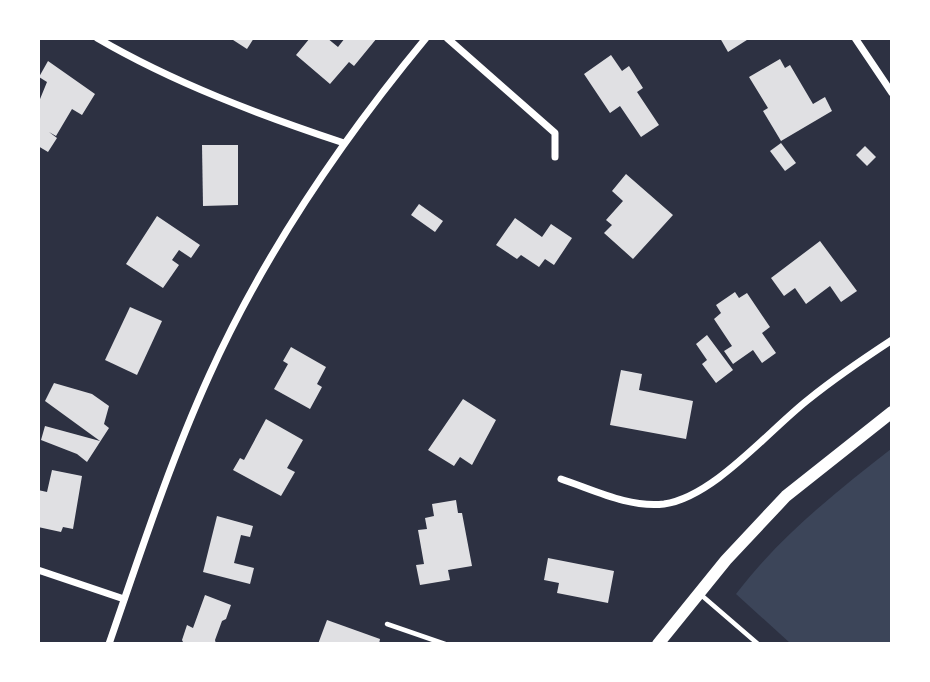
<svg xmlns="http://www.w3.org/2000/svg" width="930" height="682" font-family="'Nunito Sans',sans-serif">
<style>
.green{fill:#3c4559}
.building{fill:#e0e0e3}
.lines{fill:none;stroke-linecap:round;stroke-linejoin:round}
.service{stroke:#fff;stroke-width:4.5}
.minor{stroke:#fff;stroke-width:7}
.secondary{stroke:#fff;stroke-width:12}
</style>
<rect width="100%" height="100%" fill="#2d3142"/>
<path class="green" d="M891 449V643H790L736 594C779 537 836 492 891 449Z"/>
<g class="building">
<path d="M230 38H254L247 49Z"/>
<path d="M310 38H327L338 47 345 38H377L354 66 349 62 330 84 296 55Z"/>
<path d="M720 38H750L728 52Z"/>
<path d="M611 55 622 71 629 66 643 88 637 92 659 125 641 137 620 106 610 113 584 74Z"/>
<path d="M780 59 785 68 790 65 813 104 825 97 832 111 781 141 763 111 768 108 749 77Z"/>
<path d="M48 61 95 94 82 115 72 109 56 136 49 132 57 138 48 152 38 146V104L47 82 39 77Z"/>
<path d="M781 143 796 163 785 171 770 151Z"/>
<path d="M202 145H238V205L203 206Z"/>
<path d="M865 146 876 157 867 166 856 155Z"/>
<path d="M626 174 673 215 633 259 604 233 612 225 606 220 623 201 612 191Z"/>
<path d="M419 204 443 221 435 232 411 215Z"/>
<path d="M157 216 200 245 191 258 179 250 172 260 179 265 163 288 126 264Z"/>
<path d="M515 218 542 237 551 224 572 238 554 265 545 259 539 267 521 255 517 259 496 245Z"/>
<path d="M820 241 857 291 841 302 830 286 806 304 795 288 784 296 771 278Z"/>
<path d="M735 292 739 298 747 293 770 327 762 333 776 353 762 363 753 350 733 364 724 351 732 346 714 319 721 313 716 305Z"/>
<path d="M130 307 162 321 137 375 105 360Z"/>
<path d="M707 335 733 370 716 383 702 364 707 360 696 344Z"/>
<path d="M291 347 326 367 317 384 322 387 310 409 274 389 288 364 283 361Z"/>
<path d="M621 370 642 374 639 390 693 401 686 439 610 425Z"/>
<path d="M54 383 92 394 109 406 104 424 109 428 87 462 77 454 41 440 45 426 100 441 45 401Z"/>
<path d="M463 399 496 420 472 465 460 457 454 466 428 450Z"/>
<path d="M266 419 303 440 287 468 295 472 281 496 233 470 240 458 244 460Z"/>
<path d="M52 470 82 476 73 529 63 527 61 532 38 527V490L47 492Z"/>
<path d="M456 500 458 513H462L472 566 448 570 450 580 420 585 416 565 424 564 418 530 427 529 425 518 434 516 432 504Z"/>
<path d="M217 516 253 526 250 537 241 535 234 563 254 568 250 584 203 572Z"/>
<path d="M548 558 614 571 608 603 557 593 559 583 544 580Z"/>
<path d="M205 595 231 605 226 619 222 621 215 640 216 644H184L182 640 187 625 193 628Z"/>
<path d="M327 620 380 639 379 644H318Z"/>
</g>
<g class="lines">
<g class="service">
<path d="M700 594 758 644"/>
<path d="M387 624 445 644"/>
</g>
<g class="minor">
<path d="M97 38C174 83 260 115 344 143"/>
<path d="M447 38 555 133V157"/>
<path d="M855 38 892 93"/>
<path d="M561 479C594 490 629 508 664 504 714 497 769 430 809 399 835 378 863 359 892 340"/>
<path d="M38 570 124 599"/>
<path d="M109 644C140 554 170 462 209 376 264 254 340 142 426 38"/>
</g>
<path class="secondary" d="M658 644 726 560 786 496 892 412"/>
</g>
<rect width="930" height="682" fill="none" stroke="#ffffff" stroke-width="80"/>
</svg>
